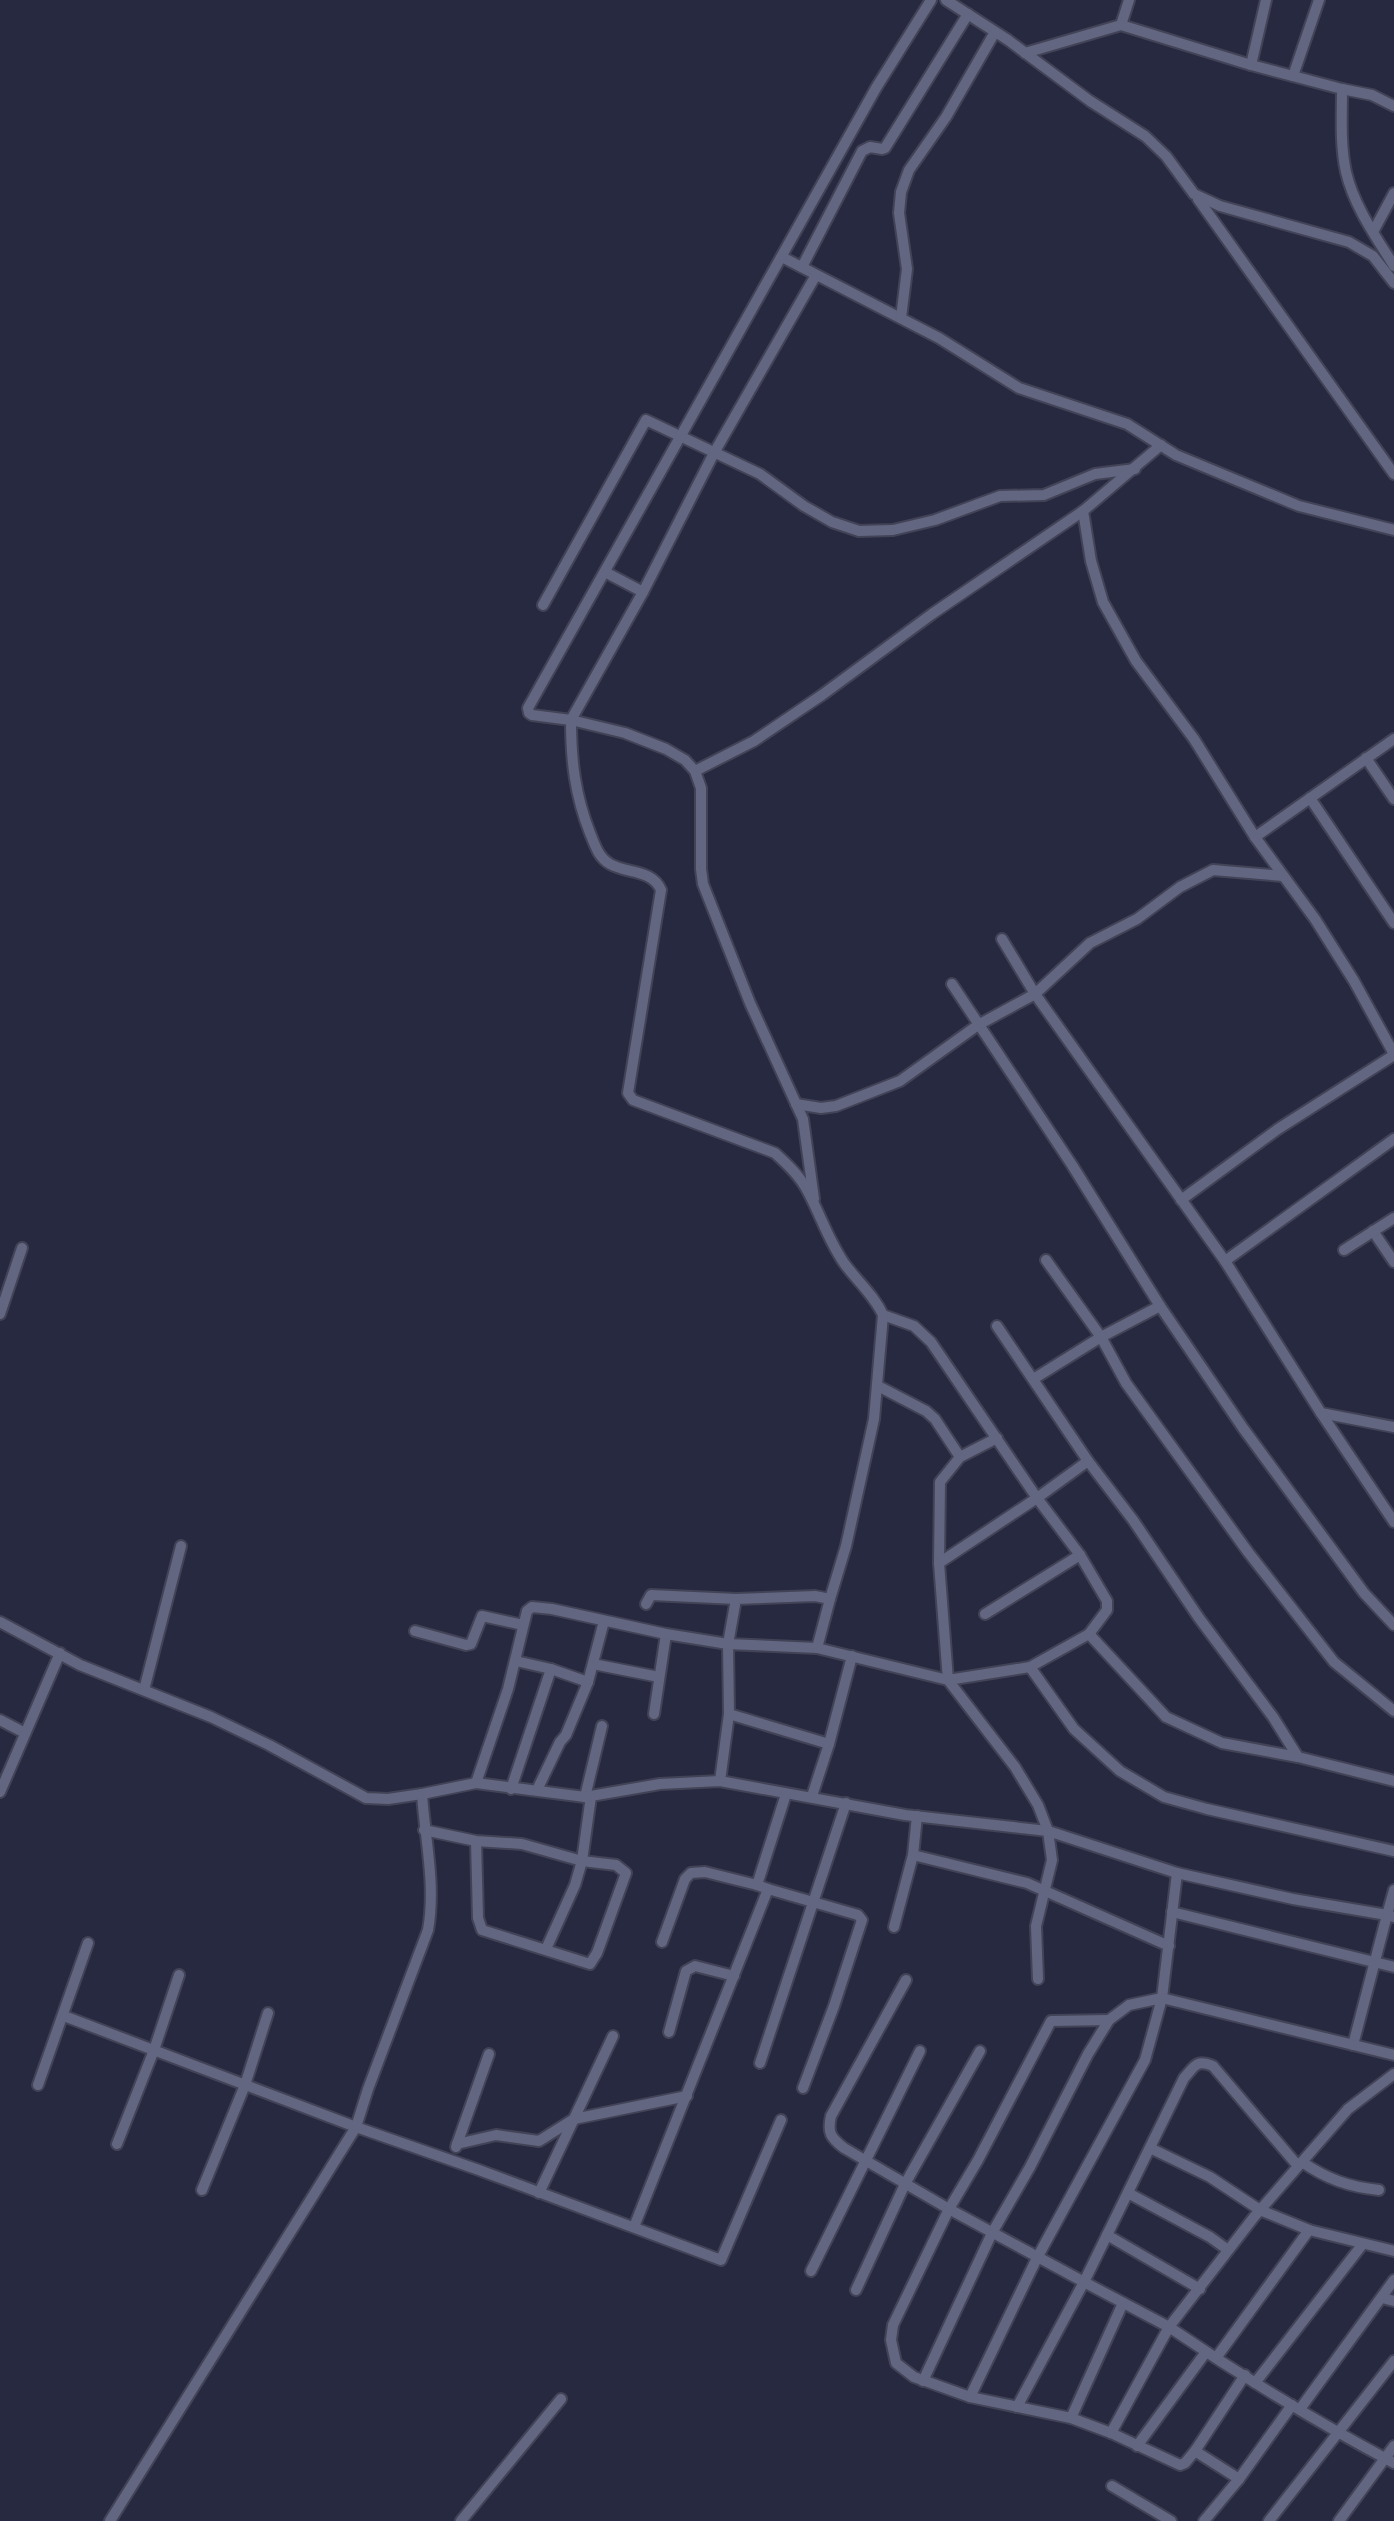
<svg xmlns="http://www.w3.org/2000/svg" width="1394" height="2521" font-family="'Noto Sans',sans-serif">
<style>
.lines{fill:none;stroke-linecap:round;stroke-linejoin:round}
.street-casing{stroke:#424357;stroke-width:14}
.street{stroke:#626680;stroke-width:10}
</style>
<rect width="100%" height="100%" fill="#262940"/>
<g class="lines">
<g class="street-casing">
<g id="street">
<path d="M946 0 1008 40 1090 101 1145 136 1166 156 1194 194 1220 206 1349 242 1373 256 1394 283"/>
<path d="M1121 25 1129 0"/>
<path d="M1025 53 1121 25 1251 65 1342 89C1342 116 1340 145 1346 172 1354 206 1376 237 1394 266"/>
<path d="M1251 65 1266 0"/>
<path d="M1293 76 1319 0"/>
<path d="M1342 89 1372 95 1394 106"/>
<path d="M1198 199 1394 474"/>
<path d="M1373 232 1394 193"/>
<path d="M782 257 939 338 1019 388 1127 424 1176 455 1299 506 1394 530"/>
<path d="M802 267 862 151 870 147 882 149 885 148 968 14"/>
<path d="M901 318 907 269 899 213 901 192 909 170 946 117 995 32"/>
<path d="M1083 511 1091 561 1103 602 1136 661 1194 739 1255 837 1315 919 1354 981 1394 1054"/>
<path d="M605 572 643 592"/>
<path d="M543 605 646 420 760 474 804 506 832 522 859 531 893 530 935 520 1000 496 1044 495 1095 474 1135 469"/>
<path d="M1366 758 1394 799"/>
<path d="M695 771 754 741 822 695 932 614 1083 511 1161 445"/>
<path d="M1310 798 1394 923"/>
<path d="M1255 837 1394 739"/>
<path d="M1002 939 1035 994 1225 1261 1321 1413 1394 1427"/>
<path d="M952 984 1072 1165 1160 1306"/>
<path d="M796 1104 821 1108 836 1106 900 1081 978 1025 1035 994 1090 943 1137 919 1180 887 1213 870 1283 876"/>
<path d="M814 1199 803 1119 750 1003 703 884 701 869V788L695 771 685 760 666 749 625 733 571 720 643 592 714 453 816 275"/>
<path d="M1181 1200 1278 1129 1394 1055"/>
<path d="M1373 1231 1394 1262"/>
<path d="M1344 1250 1394 1218"/>
<path d="M1225 1261 1394 1139"/>
<path d="M0 1314 22 1248"/>
<path d="M883 1315 914 1326 931 1342 1037 1498 1080 1555 1107 1601V1610L1089 1634 1166 1717 1222 1743 1298 1757 1394 1781"/>
<path d="M997 1326 1088 1461 1133 1520 1199 1618 1273 1717 1298 1757"/>
<path d="M1035 1378 1101 1337 1046 1260"/>
<path d="M878 1386 926 1411 935 1419 960 1457"/>
<path d="M1321 1413 1394 1522"/>
<path d="M997 1438 960 1457 940 1482 939 1563 948 1680 1030 1667 1089 1634"/>
<path d="M939 1563 1037 1498 1088 1461"/>
<path d="M830 1599 846 1546 874 1419 883 1315C874 1295 857 1281 844 1263 827 1238 820 1213 806 1188 798 1174 786 1163 775 1153L633 1100 628 1093 661 890C652 869 627 874 610 864 598 857 595 845 590 833 575 795 571 761 571 720L532 715 529 713 528 708 876 88 931 0"/>
<path d="M646 1604 651 1595 736 1599"/>
<path d="M985 1614 1080 1555"/>
<path d="M0 1622 80 1665 211 1717 269 1745 366 1798 388 1799 422 1794"/>
<path d="M1394 1625 1364 1593 1243 1428 1160 1306 1101 1337 1126 1383 1248 1552 1334 1662 1394 1711"/>
<path d="M415 1631 466 1645 471 1644 482 1616 523 1625"/>
<path d="M516 1661 551 1669 588 1682"/>
<path d="M593 1664 659 1677"/>
<path d="M1030 1667 1074 1729 1120 1771 1164 1797 1207 1809 1394 1851"/>
<path d="M144 1690 181 1546"/>
<path d="M654 1714 666 1634"/>
<path d="M729 1714 829 1744"/>
<path d="M0 1720 25 1733"/>
<path d="M720 1781 729 1714 728 1644 817 1648 948 1680 1015 1767 1038 1805 1048 1831 1052 1860 1036 1926 1038 1979"/>
<path d="M476 1783 508 1689 527 1611 532 1607 552 1609 666 1634 728 1644 736 1599 815 1596 830 1599 817 1648"/>
<path d="M511 1789 551 1669"/>
<path d="M537 1790 560 1742 566 1735 588 1682 604 1621"/>
<path d="M0 1792 60 1653"/>
<path d="M812 1796 829 1744 852 1656"/>
<path d="M585 1797 602 1726"/>
<path d="M424 1830 476 1841 522 1844 582 1861 616 1865 626 1873 597 1953 590 1964 482 1930 478 1918 476 1841"/>
<path d="M913 1855 1027 1883 1169 1946"/>
<path d="M1177 1873 1293 1899 1387 1915 1394 1890"/>
<path d="M768 1889 858 1915 862 1920 834 2006 803 2088"/>
<path d="M1172 1912 1394 1967"/>
<path d="M894 1927 913 1855 917 1816"/>
<path d="M662 1942 685 1879 691 1873 705 1872 757 1885"/>
<path d="M546 1949 575 1885 582 1861 591 1796"/>
<path d="M906 1980 831 2116C827 2133 831 2138 844 2148L949 2209 1084 2282 1017 2407"/>
<path d="M64 2016 356 2127 110 2521"/>
<path d="M1109 2020 1051 2021 978 2160 949 2209 893 2325 891 2340 896 2363 914 2377 970 2397 1071 2418 1111 2433 1180 2465 1185 2463 1195 2451 1245 2375"/>
<path d="M669 2032 686 1971 695 1966 734 1976"/>
<path d="M1353 2045 1387 1915 1394 1917"/>
<path d="M760 2063 846 1803"/>
<path d="M1394 2074 1348 2109 1254 2217 1169 2327C1241 2376 1317 2422 1394 2463"/>
<path d="M38 2085 88 1943"/>
<path d="M781 2120 721 2260 479 2170 356 2127 368 2089 428 1930C436 1885 425 1839 422 1794L476 1783 585 1797 660 1784 720 1781 905 1815 1048 1831 1177 1873 1162 1998 1394 2055"/>
<path d="M117 2144 154 2050 179 1975"/>
<path d="M457 2144 496 2135 539 2141 574 2119 687 2096"/>
<path d="M456 2147 489 2054"/>
<path d="M1150 2148 1210 2177 1260 2210 1309 2230 1394 2251"/>
<path d="M1302 2162C1327 2179 1349 2187 1379 2190"/>
<path d="M202 2190 245 2085 268 2013"/>
<path d="M539 2193 613 2036"/>
<path d="M1128 2193 1210 2237 1228 2250"/>
<path d="M634 2227 768 1889 757 1885 786 1794"/>
<path d="M1107 2235 1200 2289"/>
<path d="M811 2271 920 2051"/>
<path d="M856 2290 905 2184 980 2051"/>
<path d="M1382 2298 1394 2301"/>
<path d="M1216 2358 1309 2230"/>
<path d="M923 2381 992 2233 1030 2167 1088 2054 1109 2020 1129 2005 1162 1998 1145 2060 1037 2258 970 2397"/>
<path d="M1255 2383 1362 2245"/>
<path d="M1300 2409 1394 2280"/>
<path d="M1071 2418 1123 2303"/>
<path d="M1111 2433 1169 2327 1084 2282 1184 2078C1195 2066 1196 2059 1213 2066L1298 2166"/>
<path d="M1137 2446 1206 2352"/>
<path d="M1195 2451 1239 2479"/>
<path d="M1112 2486 1171 2521"/>
<path d="M461 2521 561 2399"/>
<path d="M1204 2521 1239 2479 1292 2405"/>
<path d="M1269 2521 1394 2361"/>
<path d="M1339 2521 1394 2446"/>
</g>
</g>
<use href="#street" class="street"/>
</g>
</svg>
